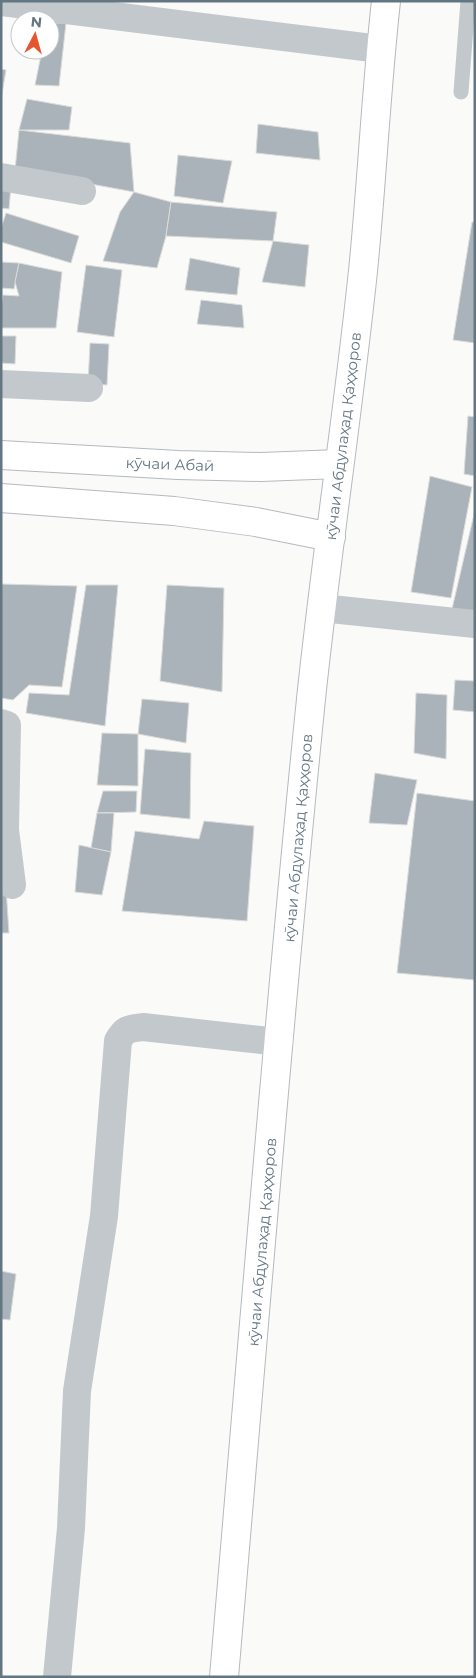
<svg xmlns="http://www.w3.org/2000/svg" width="476" height="1678" font-family="Montserrat,sans-serif">
<style>
.building{fill:#aab3b9;stroke:#dcdcda}
.lines{fill:none;stroke-linecap:round;stroke-linejoin:round}
.secondary-casing{stroke:#b3babf;stroke-width:30}
.service{stroke:#c3c8cc;stroke-width:15}
.minor{stroke:#c3c8cc;stroke-width:28}
.tertiary{stroke:#c3c8cc;stroke-width:28}
.secondary{stroke:#fff;stroke-width:28}
.labels{text-anchor:middle;dominant-baseline:central;stroke-width:5;stroke-linejoin:round;paint-order:stroke}
.street-label{font-size:15px;fill:#657683;stroke:#fff}
</style>
<rect width="100%" height="100%" fill="#fafaf8"/>
<g class="building">
<path d="M50 23H66L59 86 35 85 42 50H50Z"/>
<path d="M1 69 6 70 1 100Z"/>
<path d="M27 99 72 107 69 130H19Z"/>
<path d="M258 124 318 132 320 160 256 153Z"/>
<path d="M19 130 130 143 134 192 15 170Z"/>
<path d="M178 155 232 161 223 203 174 196Z"/>
<path d="M1 184 11 185 9 209 1 208Z"/>
<path d="M134 192 171 202 166 236 157 268 103 261 120 212Z"/>
<path d="M171 202 277 212 273 241 166 236Z"/>
<path d="M6 213 79 236 71 263 1 242V228Z"/>
<path d="M472 222H475V343L453 340Z"/>
<path d="M273 241 309 245 305 287 262 282Z"/>
<path d="M190 258 240 268 237 295 185 290Z"/>
<path d="M1 262 19 263 14 289 1 288Z"/>
<path d="M19 263 62 272 56 328H1V307L3 295 19 296 15 282Z"/>
<path d="M86 265 122 270 114 337 77 332Z"/>
<path d="M201 300 242 305 244 328 197 324Z"/>
<path d="M1 336H16L15 364 1 363Z"/>
<path d="M90 343 109 344 107 385 88 384Z"/>
<path d="M468 416 475 417V476L464 474Z"/>
<path d="M430 476 472 487 451 598 411 592Z"/>
<path d="M475 510V612L452 609Z"/>
<path d="M1 584 77 586 62 687 29 685 13 700 1 698Z"/>
<path d="M86 585H118L105 726 26 713 29 693 69 695Z"/>
<path d="M167 585 224 588 222 692 160 681Z"/>
<path d="M455 680 475 681V712L453 710Z"/>
<path d="M416 693 447 695 446 759 414 753Z"/>
<path d="M142 699 189 703 186 743 138 734Z"/>
<path d="M102 733 138 734V786L97 785Z"/>
<path d="M145 749 191 753 190 819 140 814Z"/>
<path d="M375 773 417 780 407 825 369 823Z"/>
<path d="M103 791H137L136 812 97 813Z"/>
<path d="M417 793 475 801V980L397 973Z"/>
<path d="M97 813H114L111 852 91 848Z"/>
<path d="M204 821 254 826 247 921 122 911 135 831 199 839Z"/>
<path d="M79 845 111 852 102 895 75 892Z"/>
<path d="M1 857H4L9 933H1Z"/>
<path d="M1 1271 16 1274 10 1320 1 1319Z"/>
</g>
<g class="lines">
<g class="secondary-casing">
<g id="secondary">
<path d="M1 455 178 465 261 467 339 464"/>
<path d="M1 498 174 511 256 522 331 537"/>
<path d="M224 1677C252 1351 278 1025 311 699 326 556 348 414 363 271 372 181 376 91 386 1"/>
</g>
</g>
<path class="service" d="M461 92 468 1"/>
<g class="minor">
<path d="M1 2 380 49"/>
<path d="M1 177 82 191"/>
<path d="M1 384 89 388"/>
<path d="M1 723 7 725 5 830 12 885"/>
<path d="M57 1677 71 1528 77 1391 104 1216 118 1041C125 1028 129 1029 143 1027L279 1042"/>
</g>
<path class="tertiary" d="M321 608 475 624"/>
<use href="#secondary" class="secondary"/>
</g>
<g class="labels">
<g class="street-label">
<text transform="translate(343 436) rotate(-83)">кӯчаи Абдулаҳад Қаҳҳоров</text>
<text transform="translate(170 464) rotate(2)">кӯчаи Абаӣ</text>
<text transform="translate(298 838) rotate(-85)">кӯчаи Абдулаҳад Қаҳҳоров</text>
<text transform="translate(262 1242) rotate(-85)">кӯчаи Абдулаҳад Қаҳҳоров</text>
</g>
</g>
<rect width="476" height="1678" fill="none" stroke="#657683" stroke-width="5"/>
<g transform="translate(35 35) rotate(6)"><circle r="24" fill="#ffffff" stroke="#c1c8cd"/>
<path d="M0-4L9 19L0 12L-9 19Z" fill="#e4572e"/>
<text y="-8" font-size="14" font-weight="bold" text-anchor="middle" fill="#657683">N</text>
</g>
</svg>
